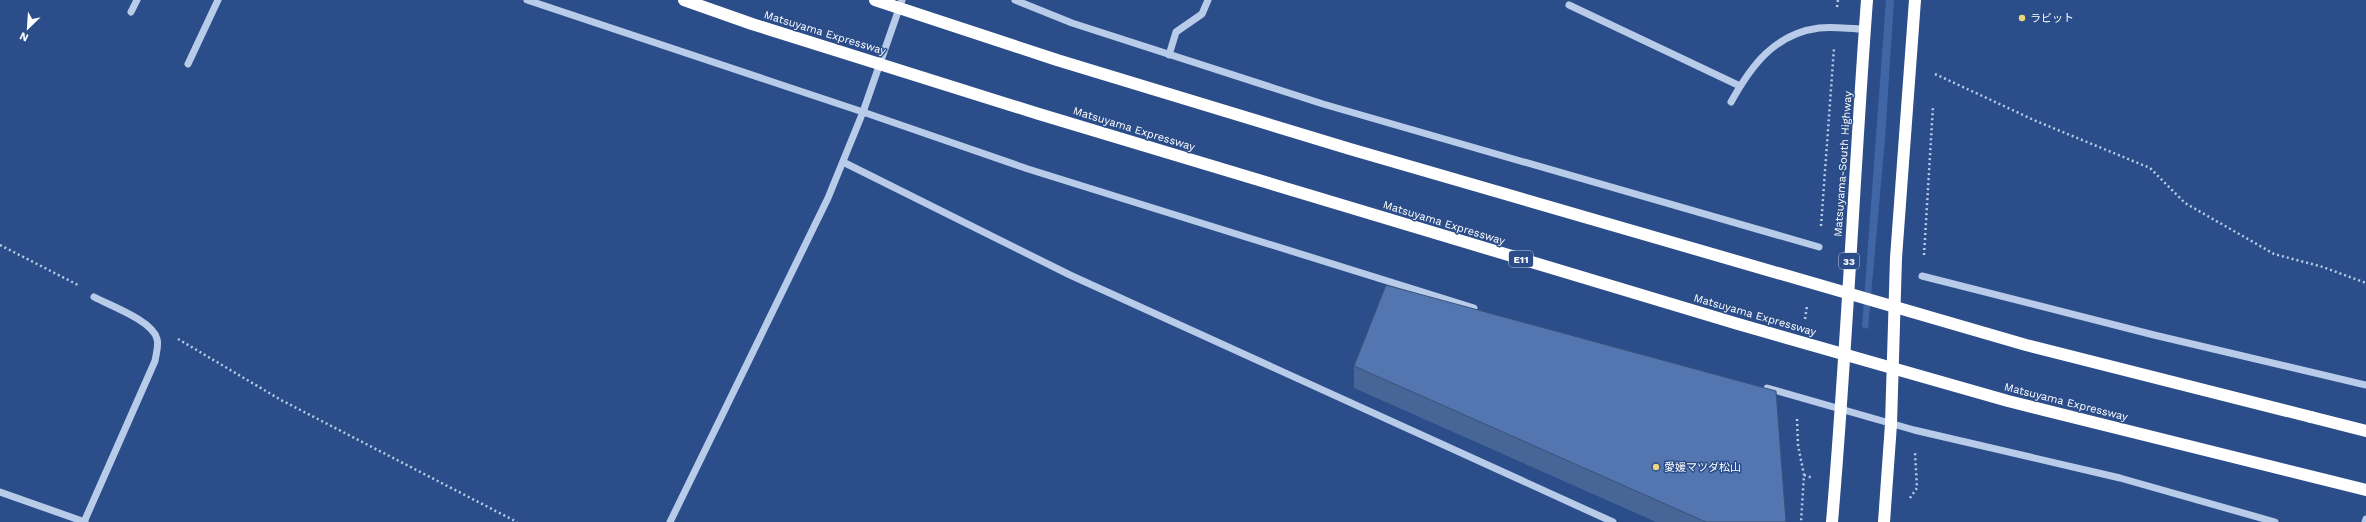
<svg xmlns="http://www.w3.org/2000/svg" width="2366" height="522" font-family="'Work Sans','Noto Sans JP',sans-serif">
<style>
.green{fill:#4066a5}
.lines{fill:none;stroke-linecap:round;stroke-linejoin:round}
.path{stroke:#b8cbe8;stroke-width:2.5;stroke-dasharray:2 3;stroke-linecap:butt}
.minor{stroke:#b8cbe8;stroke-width:7}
.highway{stroke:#fff;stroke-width:12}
.highway-bridge{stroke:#fff;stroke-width:12}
.wall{fill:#476597}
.building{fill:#5376b0;stroke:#3a537b}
.poi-dot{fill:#eed680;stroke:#2b4d89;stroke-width:1.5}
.labels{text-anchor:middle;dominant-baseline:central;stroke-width:3;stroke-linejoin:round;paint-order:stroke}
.shield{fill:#2b4d89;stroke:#bfcadc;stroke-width:1}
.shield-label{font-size:10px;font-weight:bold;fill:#fff}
.poi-label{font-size:11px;fill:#fff;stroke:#2b4d89;text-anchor:start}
.street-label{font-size:11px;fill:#fff;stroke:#2b4d89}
</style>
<rect width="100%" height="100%" fill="#2b4d89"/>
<path class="green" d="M1886 0H1894L1885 139 1868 329 1862 327Z"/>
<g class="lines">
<g class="path">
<path d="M1837 7 1838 0"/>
<path d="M1935 74 2036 121 2150 168 2185 203 2274 254 2323 267 2366 283"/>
<path d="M1821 226 1834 48"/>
<path d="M0 245 78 285"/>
<path d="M1924 255 1933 106"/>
<path d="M1805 319 1807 306"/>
<path d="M178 339 281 400 517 522"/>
<path d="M1797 419 1798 445 1804 475 1801 522"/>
<path d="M1804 475 1813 478"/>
<path d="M1910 498 1917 488 1915 452"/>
</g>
<g class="minor">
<path d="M527 0 863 112 1028 169 1474 308"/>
<path d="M1015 0 1072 23 1323 104 1819 247"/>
<path d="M1569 5 1740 86"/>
<path d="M131 12 137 0"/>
<path d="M1169 55 1176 32 1202 14 1208 0"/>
<path d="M188 64 218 0"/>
<path d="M1731 102C1751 66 1774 34 1819 28 1833 26 1850 29 1865 29"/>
<path d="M843 162 1070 275 1613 522"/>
<path d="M1922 276 2154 335 2366 385"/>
<path d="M1767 388 1914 430 2120 478 2275 522"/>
<path d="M0 492 85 522"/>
<path d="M84 522 155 361C156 354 159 346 157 339 153 321 111 306 94 297"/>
<path d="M670 522 828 198 863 112 902 0"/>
<path d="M2365 522 2366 519"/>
</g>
<g class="highway">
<path d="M2311 417 2366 431"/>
<path d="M1832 522C1847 348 1854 174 1867 0"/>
<path d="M1884 522 1891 424 1896 258 1915 0"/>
</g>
<g class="highway-bridge">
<path d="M684 0 752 24 1039 114 1738 324 2008 401 2366 490"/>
<path d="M875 0 1057 60 1350 149 2026 345 2311 417"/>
</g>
</g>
<path class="wall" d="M1354 366 1786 522H1656L1354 388Z"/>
<path class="building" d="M1386 285 1776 391 1786 522H1706L1354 366Z"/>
<g class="poi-dot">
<circle cx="2022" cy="18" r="4"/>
<circle cx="1656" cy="467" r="4"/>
</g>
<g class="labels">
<g class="shield">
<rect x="1509" y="251" width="24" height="16" rx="3"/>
<rect x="1839" y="253" width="20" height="16" rx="3"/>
</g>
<g class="shield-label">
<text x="1521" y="259">E11</text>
<text x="1849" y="261">33</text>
</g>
<g class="poi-label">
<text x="2030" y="18">ラビット</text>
<text x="1664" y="467">愛媛マツダ松山</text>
</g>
<g class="street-label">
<text transform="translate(825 33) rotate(17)">Matsuyama Expressway</text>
<text transform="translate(1134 129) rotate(17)">Matsuyama Expressway</text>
<text transform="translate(1843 164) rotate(-86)">Matsuyama-South Highway</text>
<text transform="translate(1444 223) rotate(17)">Matsuyama Expressway</text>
<text transform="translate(1755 315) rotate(16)">Matsuyama Expressway</text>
<text transform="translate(2066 402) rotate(14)">Matsuyama Expressway</text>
</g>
</g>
<g transform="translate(28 28) rotate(205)" stroke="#2b4d89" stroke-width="3" paint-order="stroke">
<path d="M0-3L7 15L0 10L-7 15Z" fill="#ffffff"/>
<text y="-6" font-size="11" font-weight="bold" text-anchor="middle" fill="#ffffff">N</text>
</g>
</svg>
